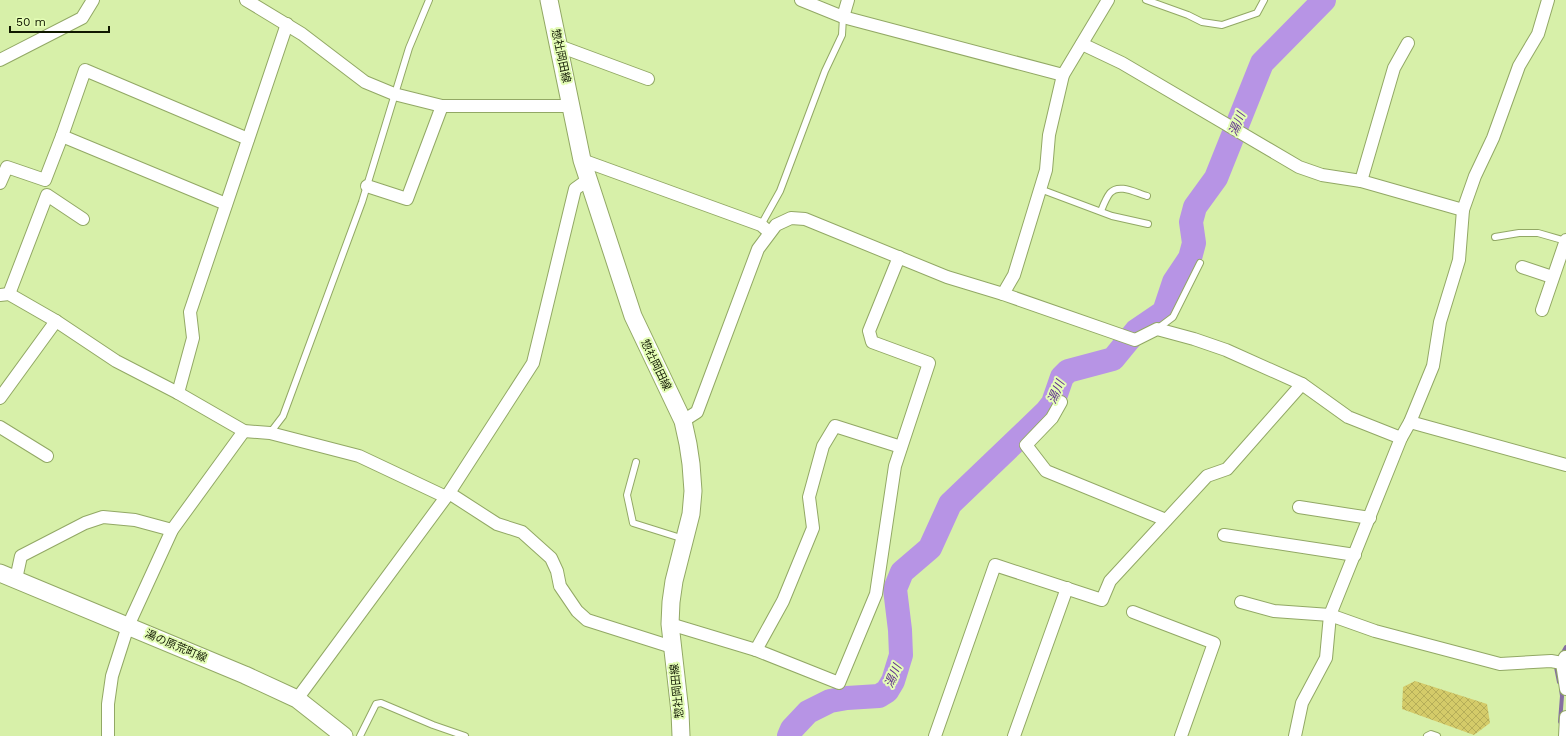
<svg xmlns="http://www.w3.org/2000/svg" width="1566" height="736" font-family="'Work Sans','Noto Sans JP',sans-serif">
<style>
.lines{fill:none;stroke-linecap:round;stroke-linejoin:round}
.stream{stroke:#856fa0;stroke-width:4}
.river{stroke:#b794e5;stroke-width:24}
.building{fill:url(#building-cross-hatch)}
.service-casing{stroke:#92a865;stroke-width:8}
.minor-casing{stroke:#92a865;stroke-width:14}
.secondary-casing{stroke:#92a865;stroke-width:19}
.service{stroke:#fff;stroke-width:6}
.minor{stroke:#fff;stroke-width:12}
.secondary{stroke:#fff;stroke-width:17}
.labels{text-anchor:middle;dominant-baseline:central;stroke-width:4;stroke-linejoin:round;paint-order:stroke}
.street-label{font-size:11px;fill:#101800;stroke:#e4fdb6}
.water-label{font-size:12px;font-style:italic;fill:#5f308e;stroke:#e4fdb6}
</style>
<defs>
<pattern id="building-cross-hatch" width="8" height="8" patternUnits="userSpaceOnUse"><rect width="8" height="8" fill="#d4cb69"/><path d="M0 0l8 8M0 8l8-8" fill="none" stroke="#b5ae59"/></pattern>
</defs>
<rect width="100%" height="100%" fill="#d7f0a9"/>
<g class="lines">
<g class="stream">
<path d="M1561 656 1566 647"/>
<path d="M1557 664 1556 667 1559 682"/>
<path d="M1560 722 1562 696 1561 689"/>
</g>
<path class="river" d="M789 736 792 729 808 712 830 701 847 698 879 696 887 691 893 681 901 655 900 630 895 589 902 572 930 548 950 504 1046 412 1053 403 1062 377 1068 371 1113 359 1136 331 1164 312 1174 282 1190 258 1194 243 1191 222 1195 207 1216 178 1262 63 1324 0"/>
</g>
<path class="building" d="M1415 681 1487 704 1490 723 1474 735 1402 709 1403 687Z"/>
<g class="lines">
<g class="service-casing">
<g id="service">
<path d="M1146 0 1188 15 1202 22 1222 25 1257 13 1264 0"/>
<path d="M1040 189 1112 216 1148 224"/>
<path d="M1101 211C1103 206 1106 198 1110 193 1119 183 1136 193 1147 196"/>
<path d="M761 225 780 191 825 71 842 35 843 17"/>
<path d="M1495 237 1519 233H1538L1566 241"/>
<path d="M1157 329 1173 317 1200 263"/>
<path d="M270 433 283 416 362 202 409 48 429 0"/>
<path d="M636 462 627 495 633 523 684 539"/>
<path d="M360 736 376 704 381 703 433 725 465 736"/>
<path d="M1427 736 1431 734 1437 736"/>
</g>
</g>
<g class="minor-casing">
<g id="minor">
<path d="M246 0 302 34 365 82 394 94 442 106H571"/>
<path d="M801 0 843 17 1063 75"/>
<path d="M843 17 848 0"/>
<path d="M1082 44 1122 63 1299 167 1322 175 1361 181 1463 210"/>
<path d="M559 46 648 79"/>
<path d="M0 60 82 18 93 0"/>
<path d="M582 160 761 225 769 232"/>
<path d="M1361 181 1394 68 1408 43"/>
<path d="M0 183 7 167 45 180 62 136"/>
<path d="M367 186 407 199 442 106"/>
<path d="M226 204 62 136 85 70 248 139"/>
<path d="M1522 267 1552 277"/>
<path d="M9 294 47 195 83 219"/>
<path d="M1003 294 1014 275 1046 170 1049 135 1063 75 1108 0"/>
<path d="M0 295 9 294 56 321 116 361 178 393 244 431 270 433 359 456 446 497"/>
<path d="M1542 310 1566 240"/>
<path d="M178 393 193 338 190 312 287 24"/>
<path d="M0 398 56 321"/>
<path d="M1061 402 1052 418 1026 445 1046 471 1166 520"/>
<path d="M683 421 697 412 758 249 776 225 791 218 805 219 947 277 1003 294 1135 340 1157 329 1194 339 1226 350 1302 384 1348 417 1401 438"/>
<path d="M1410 422 1566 465"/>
<path d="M0 427 47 456"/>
<path d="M449 493 497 524 522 532 551 558 557 571 560 586 577 611 587 620 672 647"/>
<path d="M1299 507 1370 518"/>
<path d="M1224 535 1355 555"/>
<path d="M16 579 21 556 85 523 103 517 135 520 172 530"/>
<path d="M1241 602 1274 611 1330 615 1375 631 1500 664 1551 661 1562 663"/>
<path d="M1133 612 1214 643 1181 736"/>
<path d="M670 624 756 650 839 683 876 594 895 466 929 363 872 342 869 331 899 257"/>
<path d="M756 650 783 601 813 528 809 497 823 446 835 426 901 447"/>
<path d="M1565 657 1562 663 1566 689"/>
<path d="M297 699 449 493 533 363 575 189 589 179"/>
<path d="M108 736V704L112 676 128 626 172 530 244 431"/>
<path d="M935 736 995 565 1102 600 1110 581 1207 476 1227 469 1302 384"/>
<path d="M1014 736 1067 588"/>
<path d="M1295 736 1302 703 1326 658 1330 615 1401 438 1410 422 1433 366 1440 322 1459 260 1463 210 1475 176 1493 138 1519 66 1538 34 1548 0"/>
<path d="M1565 736 1566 717"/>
</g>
</g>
<g class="secondary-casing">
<g id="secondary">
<path d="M549 0 582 160 633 316 683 421 688 444 691 464 693 491 691 514 674 581 671 602 670 624 680 712 681 736"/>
<path d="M0 573 245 675 297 699 344 736"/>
</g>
</g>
<use href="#service" class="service"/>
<use href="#minor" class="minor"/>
<use href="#secondary" class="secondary"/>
</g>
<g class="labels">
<g class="street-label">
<text transform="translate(561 56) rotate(78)">惣社岡田線</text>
<text transform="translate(656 365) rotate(64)">惣社岡田線</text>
<text transform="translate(176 646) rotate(23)">湯の原荒町線</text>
<text transform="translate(677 691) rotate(-96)">惣社岡田線</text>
</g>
<g class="water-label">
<text transform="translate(1237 124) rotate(-68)">湯川</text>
<text transform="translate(1056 392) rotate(-67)">湯川</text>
<text transform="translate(893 676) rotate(-67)">湯川</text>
</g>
</g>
<path d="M10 26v6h99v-6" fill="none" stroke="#101800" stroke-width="2"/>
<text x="16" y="26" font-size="12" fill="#101800" stroke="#e4fdb6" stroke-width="3" paint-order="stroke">50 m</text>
</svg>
